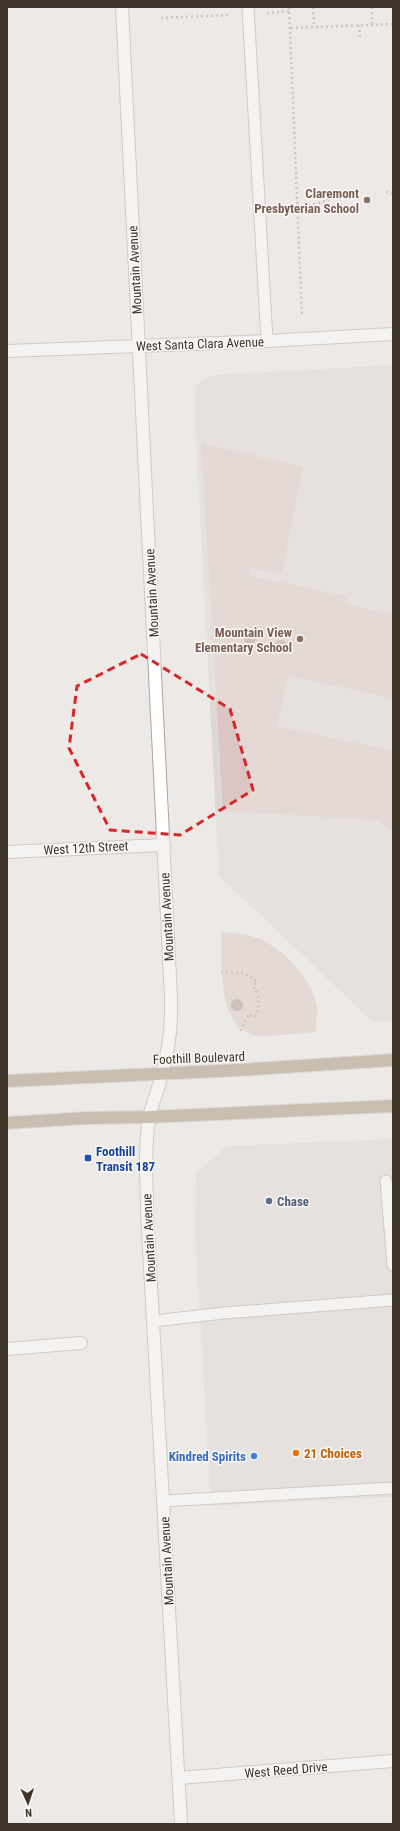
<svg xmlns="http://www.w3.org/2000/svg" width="400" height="1831" font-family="'Roboto Condensed',sans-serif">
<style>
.built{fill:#ddd8d5}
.green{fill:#dcc5c2}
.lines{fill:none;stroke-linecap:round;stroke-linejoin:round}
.lane-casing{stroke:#aaa49d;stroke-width:13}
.street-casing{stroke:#aaa49d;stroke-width:14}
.secondary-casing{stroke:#ada49a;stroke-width:14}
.primary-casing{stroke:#c9c6c3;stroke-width:14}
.path{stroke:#ad9d8a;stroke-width:2.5;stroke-dasharray:2 3;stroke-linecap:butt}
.lane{stroke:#fff;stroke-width:11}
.street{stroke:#fff;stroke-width:12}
.secondary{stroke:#fff;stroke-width:12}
.primary{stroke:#9e8b70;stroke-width:12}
.tree{fill:#a98e85}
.marked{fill:none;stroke:#d62828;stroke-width:3;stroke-dasharray:8 5;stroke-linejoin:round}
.education-dot{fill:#8d6e63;stroke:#faf8f7;stroke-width:1.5}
.transit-dot{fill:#1a4fb4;stroke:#faf8f7;stroke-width:1.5}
.service-dot{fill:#5c6f8a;stroke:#faf8f7;stroke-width:1.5}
.food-dot{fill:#e8710a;stroke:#faf8f7;stroke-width:1.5}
.shop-dot{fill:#3f7fe0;stroke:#faf8f7;stroke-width:1.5}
.labels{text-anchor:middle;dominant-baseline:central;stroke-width:3;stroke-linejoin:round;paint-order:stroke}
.education-label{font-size:13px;font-weight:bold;fill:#785e54;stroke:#faf8f7;text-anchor:end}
.street-label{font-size:13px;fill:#3e3427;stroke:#faf8f7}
.transit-label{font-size:13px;font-weight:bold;fill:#164399;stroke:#faf8f7;text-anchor:start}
.service-label{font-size:13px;font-weight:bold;fill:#4e5e75;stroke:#faf8f7;text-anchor:start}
.food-label{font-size:13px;font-weight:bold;fill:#c56008;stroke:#faf8f7;text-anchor:start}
.shop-label{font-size:13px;font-weight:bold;fill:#366cbe;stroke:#faf8f7;text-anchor:end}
</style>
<rect width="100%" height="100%" fill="#ede9e6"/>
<g class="built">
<path d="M393 365V1021L373 1022 219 876 194 402 195 387 203 379 213 375Z"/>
<path d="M393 1139V1497L211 1506 195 1233 196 1173 227 1146Z"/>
</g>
<g class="green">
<path d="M201 443 303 467 282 574 250 568 249 576 347 596 345 604 393 614V698L288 676 277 726 393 751V831L377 820 223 811Z"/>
<path d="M221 932C234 933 247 934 260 939 284 950 311 978 317 1005 318 1013 316 1024 316 1032 298 1033 279 1036 261 1036 216 1034 222 963 221 932Z"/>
</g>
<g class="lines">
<g class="lane-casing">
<g id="lane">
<path d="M248 7 267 341"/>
<path d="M386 1181 393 1265"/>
<path d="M154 1321 224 1313 393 1300"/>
<path d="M163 1501 393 1488"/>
</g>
</g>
<g class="street-casing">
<g id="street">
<path d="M7 351 267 341 393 334"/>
<path d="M7 852 164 845"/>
<path d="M7 1349 81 1343"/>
<path d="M179 1778 393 1761"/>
</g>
</g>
<g class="secondary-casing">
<path id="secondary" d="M122 7 171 998C172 1024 169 1049 162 1074 159 1088 152 1103 149 1118 144 1149 147 1182 147 1213L181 1824"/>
</g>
<g class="primary-casing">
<g id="primary">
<path d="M7 1081 239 1070 393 1060"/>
<path d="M7 1123 87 1118 149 1117 393 1106"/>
</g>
</g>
<g class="path">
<path d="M289 7 302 316"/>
<path d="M313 7 314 27"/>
<path d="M372 7V25"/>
<path d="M267 13 290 11"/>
<path d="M161 18 230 15"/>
<path d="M359 25 360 40"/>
<path d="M291 28 393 24"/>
<path d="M386 192 393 194"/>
<path d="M299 209 344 195"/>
<path d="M221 972C234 973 247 971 257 982L253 986C261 996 260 1006 254 1017L249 1014 239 1033"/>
</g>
<use href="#lane" class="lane"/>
<use href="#street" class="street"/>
<use href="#secondary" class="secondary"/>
<use href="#primary" class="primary"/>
</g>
<g class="tree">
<circle cx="250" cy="638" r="6"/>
<circle cx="281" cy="646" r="6"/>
<circle cx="237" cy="1005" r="6"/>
</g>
<path d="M0 0H400V1831H0ZM141 654 230 709 253 790 180 835 110 830 69 748 77 686Z" fill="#ede9e6" fill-opacity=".55" fill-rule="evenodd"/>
<path class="marked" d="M141 654 230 709 253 790 180 835 110 830 69 748 77 686Z"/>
<g class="education-dot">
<circle cx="367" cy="200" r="4"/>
<circle cx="300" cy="639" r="4"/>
</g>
<rect class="transit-dot" x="84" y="1154" width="8" height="8" rx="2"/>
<circle class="service-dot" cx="269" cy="1201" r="4"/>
<circle class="food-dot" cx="296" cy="1453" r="4"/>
<circle class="shop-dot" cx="254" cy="1456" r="4"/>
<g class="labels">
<g class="education-label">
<text x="359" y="193">Claremont<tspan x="359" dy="15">Presbyterian School</tspan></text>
<text x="292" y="632">Mountain View<tspan x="292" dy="15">Elementary School</tspan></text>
</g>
<g class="street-label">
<text transform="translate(135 270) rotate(-93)">Mountain Avenue</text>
<text transform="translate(200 344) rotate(-2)">West Santa Clara Avenue</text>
<text transform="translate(152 593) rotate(-93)">Mountain Avenue</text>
<text transform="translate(86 848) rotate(-3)">West 12th Street</text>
<text transform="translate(167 917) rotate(-93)">Mountain Avenue</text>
<text transform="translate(199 1058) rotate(-2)">Foothill Boulevard</text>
<text transform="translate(149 1238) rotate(-93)">Mountain Avenue</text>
<text transform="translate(167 1561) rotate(-93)">Mountain Avenue</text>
<text transform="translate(286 1770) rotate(-5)">West Reed Drive</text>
</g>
<g class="transit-label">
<text x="96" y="1151">Foothill<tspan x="96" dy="15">Transit 187</tspan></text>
</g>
<g class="service-label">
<text x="277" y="1201">Chase</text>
</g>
<g class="food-label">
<text x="304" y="1453">21 Choices</text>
</g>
<g class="shop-label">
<text x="246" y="1456">Kindred Spirits</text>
</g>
</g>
<rect width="400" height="1831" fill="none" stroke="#3e3427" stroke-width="16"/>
<g transform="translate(28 1803) rotate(177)" stroke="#faf8f7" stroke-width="3" paint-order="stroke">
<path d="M0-3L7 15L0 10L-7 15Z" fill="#3e3427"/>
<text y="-6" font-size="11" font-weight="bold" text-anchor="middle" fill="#3e3427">N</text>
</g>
</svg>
